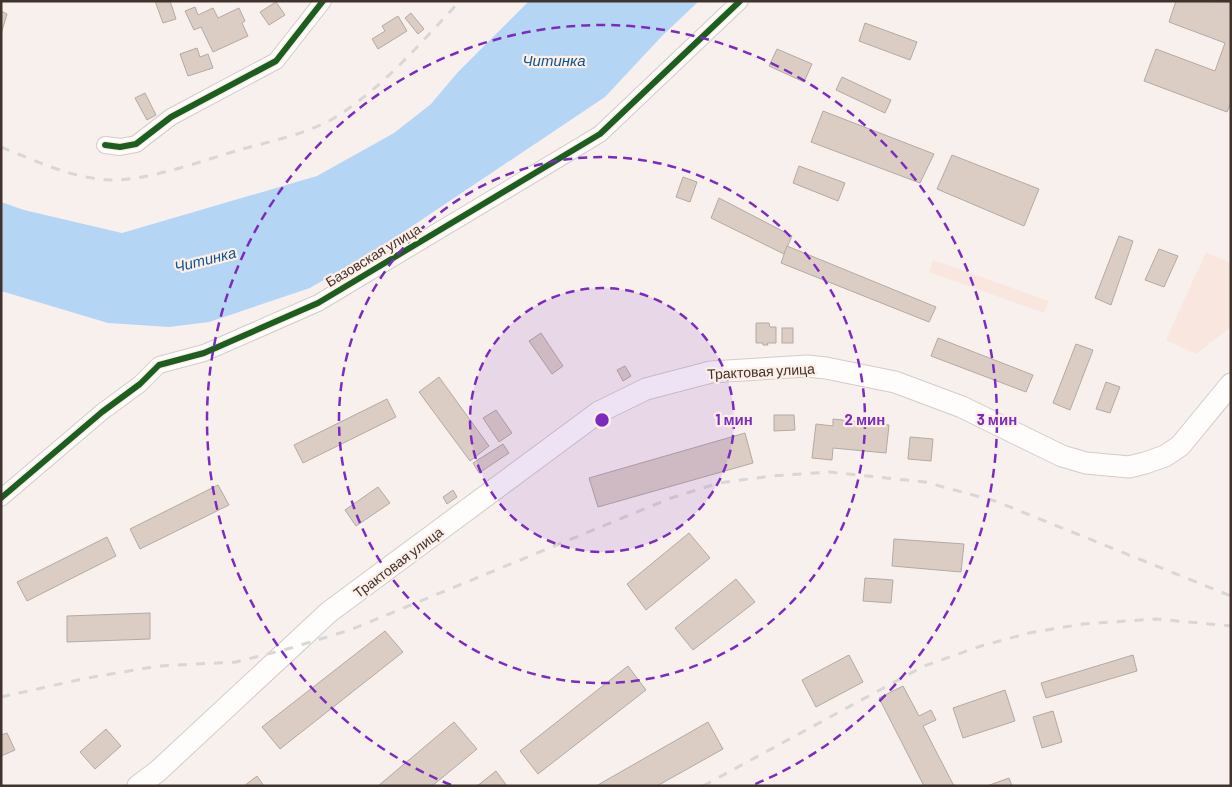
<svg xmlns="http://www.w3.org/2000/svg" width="1232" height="787" font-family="Barlow,sans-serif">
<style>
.built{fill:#f9e7df}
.water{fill:#b5d5f5}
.building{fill:#dbcdc3;stroke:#b3aaa5}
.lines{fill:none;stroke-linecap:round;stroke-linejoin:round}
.minor-casing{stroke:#d5cbc8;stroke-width:18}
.major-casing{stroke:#d5cbc8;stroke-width:23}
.minor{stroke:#fefdfc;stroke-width:16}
.major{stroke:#fefdfc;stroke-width:21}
.rail{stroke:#d9d6d6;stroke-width:3;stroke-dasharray:9 9;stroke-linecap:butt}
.cycleway-casing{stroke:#fdeee8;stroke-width:9}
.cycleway{stroke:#1b5e20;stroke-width:6}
.ring{fill:none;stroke:#7b2cbf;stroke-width:2.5;stroke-dasharray:9 6}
.labels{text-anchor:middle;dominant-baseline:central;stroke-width:4.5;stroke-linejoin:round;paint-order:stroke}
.street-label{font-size:14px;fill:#40322c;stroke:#fdeee8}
.water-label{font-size:15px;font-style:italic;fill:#0b568f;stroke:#fdeee8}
.centre{fill:#7b2cbf;stroke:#fdeee8;stroke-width:2.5}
.ring-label{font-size:15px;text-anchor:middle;font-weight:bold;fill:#7b2cbf;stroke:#fdeee8;stroke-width:4.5;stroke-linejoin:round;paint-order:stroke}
</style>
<rect width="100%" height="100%" fill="#f8f0ed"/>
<g class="built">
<path d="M1206 252 1231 263V327L1196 354 1166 340Z"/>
<path d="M933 260 1049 301 1044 313 929 272Z"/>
</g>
<path class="water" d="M529 1H699L662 36 605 97 384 245 310 288 209 322 169 327 108 323 1 291V202L24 210 122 233 317 176 394 133 431 104 458 72Z"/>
<g class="building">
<path d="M155 1H170L176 19 163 23Z"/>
<path d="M1176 1 1231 2V102L1227 112 1144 81 1156 49 1215 71 1225 43 1169 22Z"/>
<path d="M276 2 285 15 269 25 260 12Z"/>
<path d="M195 7 198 15 213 8 218 18 239 8 245 21 242 23 248 36 213 52 201 27 194 30 185 11Z"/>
<path d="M1 11 7 14 1 34Z"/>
<path d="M411 13 424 29 418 34 405 18Z"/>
<path d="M398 16 407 31 378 49 372 39 385 31 382 26Z"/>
<path d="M865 23 917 42 910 60 859 41Z"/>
<path d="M197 48 200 57 208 54 213 68 188 76 180 54Z"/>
<path d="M777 49 812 64 804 82 769 66Z"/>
<path d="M842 77 891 100 885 113 836 90Z"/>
<path d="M145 93 156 115 147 120 135 98Z"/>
<path d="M823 111 934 154 920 183 811 142Z"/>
<path d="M952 155 1039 189 1024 226 937 189Z"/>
<path d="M799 166 845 183 838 201 793 183Z"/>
<path d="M683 177 697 182 690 202 676 197Z"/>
<path d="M719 198 792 236 784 254 711 218Z"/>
<path d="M1119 236 1133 241 1111 305 1095 298Z"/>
<path d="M787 246 936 307 929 322 781 263Z"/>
<path d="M1159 249 1178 256 1164 287 1145 280Z"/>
<path d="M756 323H769L770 327H776V343H767L768 345H763V343H756Z"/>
<rect x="782" y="328" width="11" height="15"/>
<path d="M541 333 563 366 552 374 529 341Z"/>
<path d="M938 338 1033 375 1026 392 931 356Z"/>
<path d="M1076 344 1093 350 1070 410 1053 403Z"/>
<path d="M625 366 631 376 623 381 617 370Z"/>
<path d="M439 377 489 446 470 461 419 392Z"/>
<path d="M1106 382 1120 387 1110 413 1096 409Z"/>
<path d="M387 399 396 417 303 463 294 445Z"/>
<path d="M496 410 512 433 499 442 483 418Z"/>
<path d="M774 415H794L795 430 774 431Z"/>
<path d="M833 419 889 425 886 453 833 448 832 460 812 458 816 424 833 426Z"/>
<path d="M745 433 753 463 598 507 589 478Z"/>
<path d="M910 437 933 439 931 461 908 459Z"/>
<path d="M503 444 509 453 479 473 473 463Z"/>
<path d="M218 485 229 505 140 549 130 529Z"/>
<path d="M378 487 390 503 356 526 345 510Z"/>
<path d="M453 490 457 497 447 504 443 497Z"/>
<path d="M689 533 710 558 646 610 627 584Z"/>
<path d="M107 537 116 556 27 601 17 582Z"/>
<path d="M894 539 964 544 961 572 892 566Z"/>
<path d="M865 578 893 580 891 603 863 601Z"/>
<path d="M736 579 755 602 693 650 675 628Z"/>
<path d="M150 613V639L67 642V616Z"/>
<path d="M385 631 403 652 280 749 262 727Z"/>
<path d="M849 655 863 682 816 707 802 680Z"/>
<path d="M1133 655 1137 671 1046 698 1041 683Z"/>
<path d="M628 666 646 690 538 774 520 751Z"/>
<path d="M903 686 919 716 931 710 936 720 923 726 954 786H924L879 698Z"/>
<path d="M1005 690 1015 721 963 738 953 708Z"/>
<path d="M1053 711 1062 742 1042 748 1033 717Z"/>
<path d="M454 722 477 749 432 786H378Z"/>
<path d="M708 722 723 749 657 786H596Z"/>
<path d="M106 729 121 746 95 769 80 752Z"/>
<path d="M7 733 15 750 1 756V735Z"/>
<path d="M496 771 507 786H477Z"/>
<path d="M257 776 264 786H244Z"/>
<path d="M1009 778 1012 786H987Z"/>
</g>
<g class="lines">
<g class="minor-casing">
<g id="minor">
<path d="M105 145 120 147 136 144 171 117 276 61 323 1"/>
<path d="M1 498 102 412 140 384 159 365 204 353 318 303 600 134 740 1"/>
</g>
</g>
<g class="major-casing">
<path id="major" d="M138 786 158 771 329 612 599 412 646 389 711 372 807 366 826 368 895 382 962 407 1062 456 1086 463 1129 467 1145 463 1165 456 1180 446 1231 384"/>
</g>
<use href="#minor" class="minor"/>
<use href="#major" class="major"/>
<g class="rail">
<path d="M1 147C36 161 71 178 110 180 147 181 202 161 239 150 274 140 315 133 345 111 389 81 424 39 460 1"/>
<path d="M1 697 87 678 159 666 236 662 291 648 350 630 671 498 719 483 771 476 829 472 925 482 995 501 1231 596"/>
<path d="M703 786 924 666 981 646 1029 633 1083 624 1156 619 1231 626"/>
</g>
<g class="cycleway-casing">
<g id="cycleway">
<path d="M105 145 120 147 136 144 171 117 276 61 323 1"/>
<path d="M1 498 102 412 140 384 159 365 204 353 318 303 600 134 740 1"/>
</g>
</g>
<use href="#cycleway" class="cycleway"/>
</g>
<circle cx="602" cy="420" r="132" fill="#7b2cbf" fill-opacity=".12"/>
<g class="ring">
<circle cx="602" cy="420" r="132"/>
<circle cx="602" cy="420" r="263"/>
<path d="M451 785A395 395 0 1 1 753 785"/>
</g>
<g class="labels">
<g class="street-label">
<text transform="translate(373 255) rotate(-31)">Базовская улица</text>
<text transform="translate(761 371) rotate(-3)">Трактовая улица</text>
<text transform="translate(398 562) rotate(-37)">Трактовая улица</text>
</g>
<g class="water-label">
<text x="554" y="60">Читинка</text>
<text transform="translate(205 259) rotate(-14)">Читинка</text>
</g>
</g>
<circle cx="602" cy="420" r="8" class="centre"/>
<g class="ring-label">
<text x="734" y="425">1 мин</text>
<text x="865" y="425">2 мин</text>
<text x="997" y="425">3 мин</text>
</g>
<rect width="1232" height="787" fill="none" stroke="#40322c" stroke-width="5"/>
</svg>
